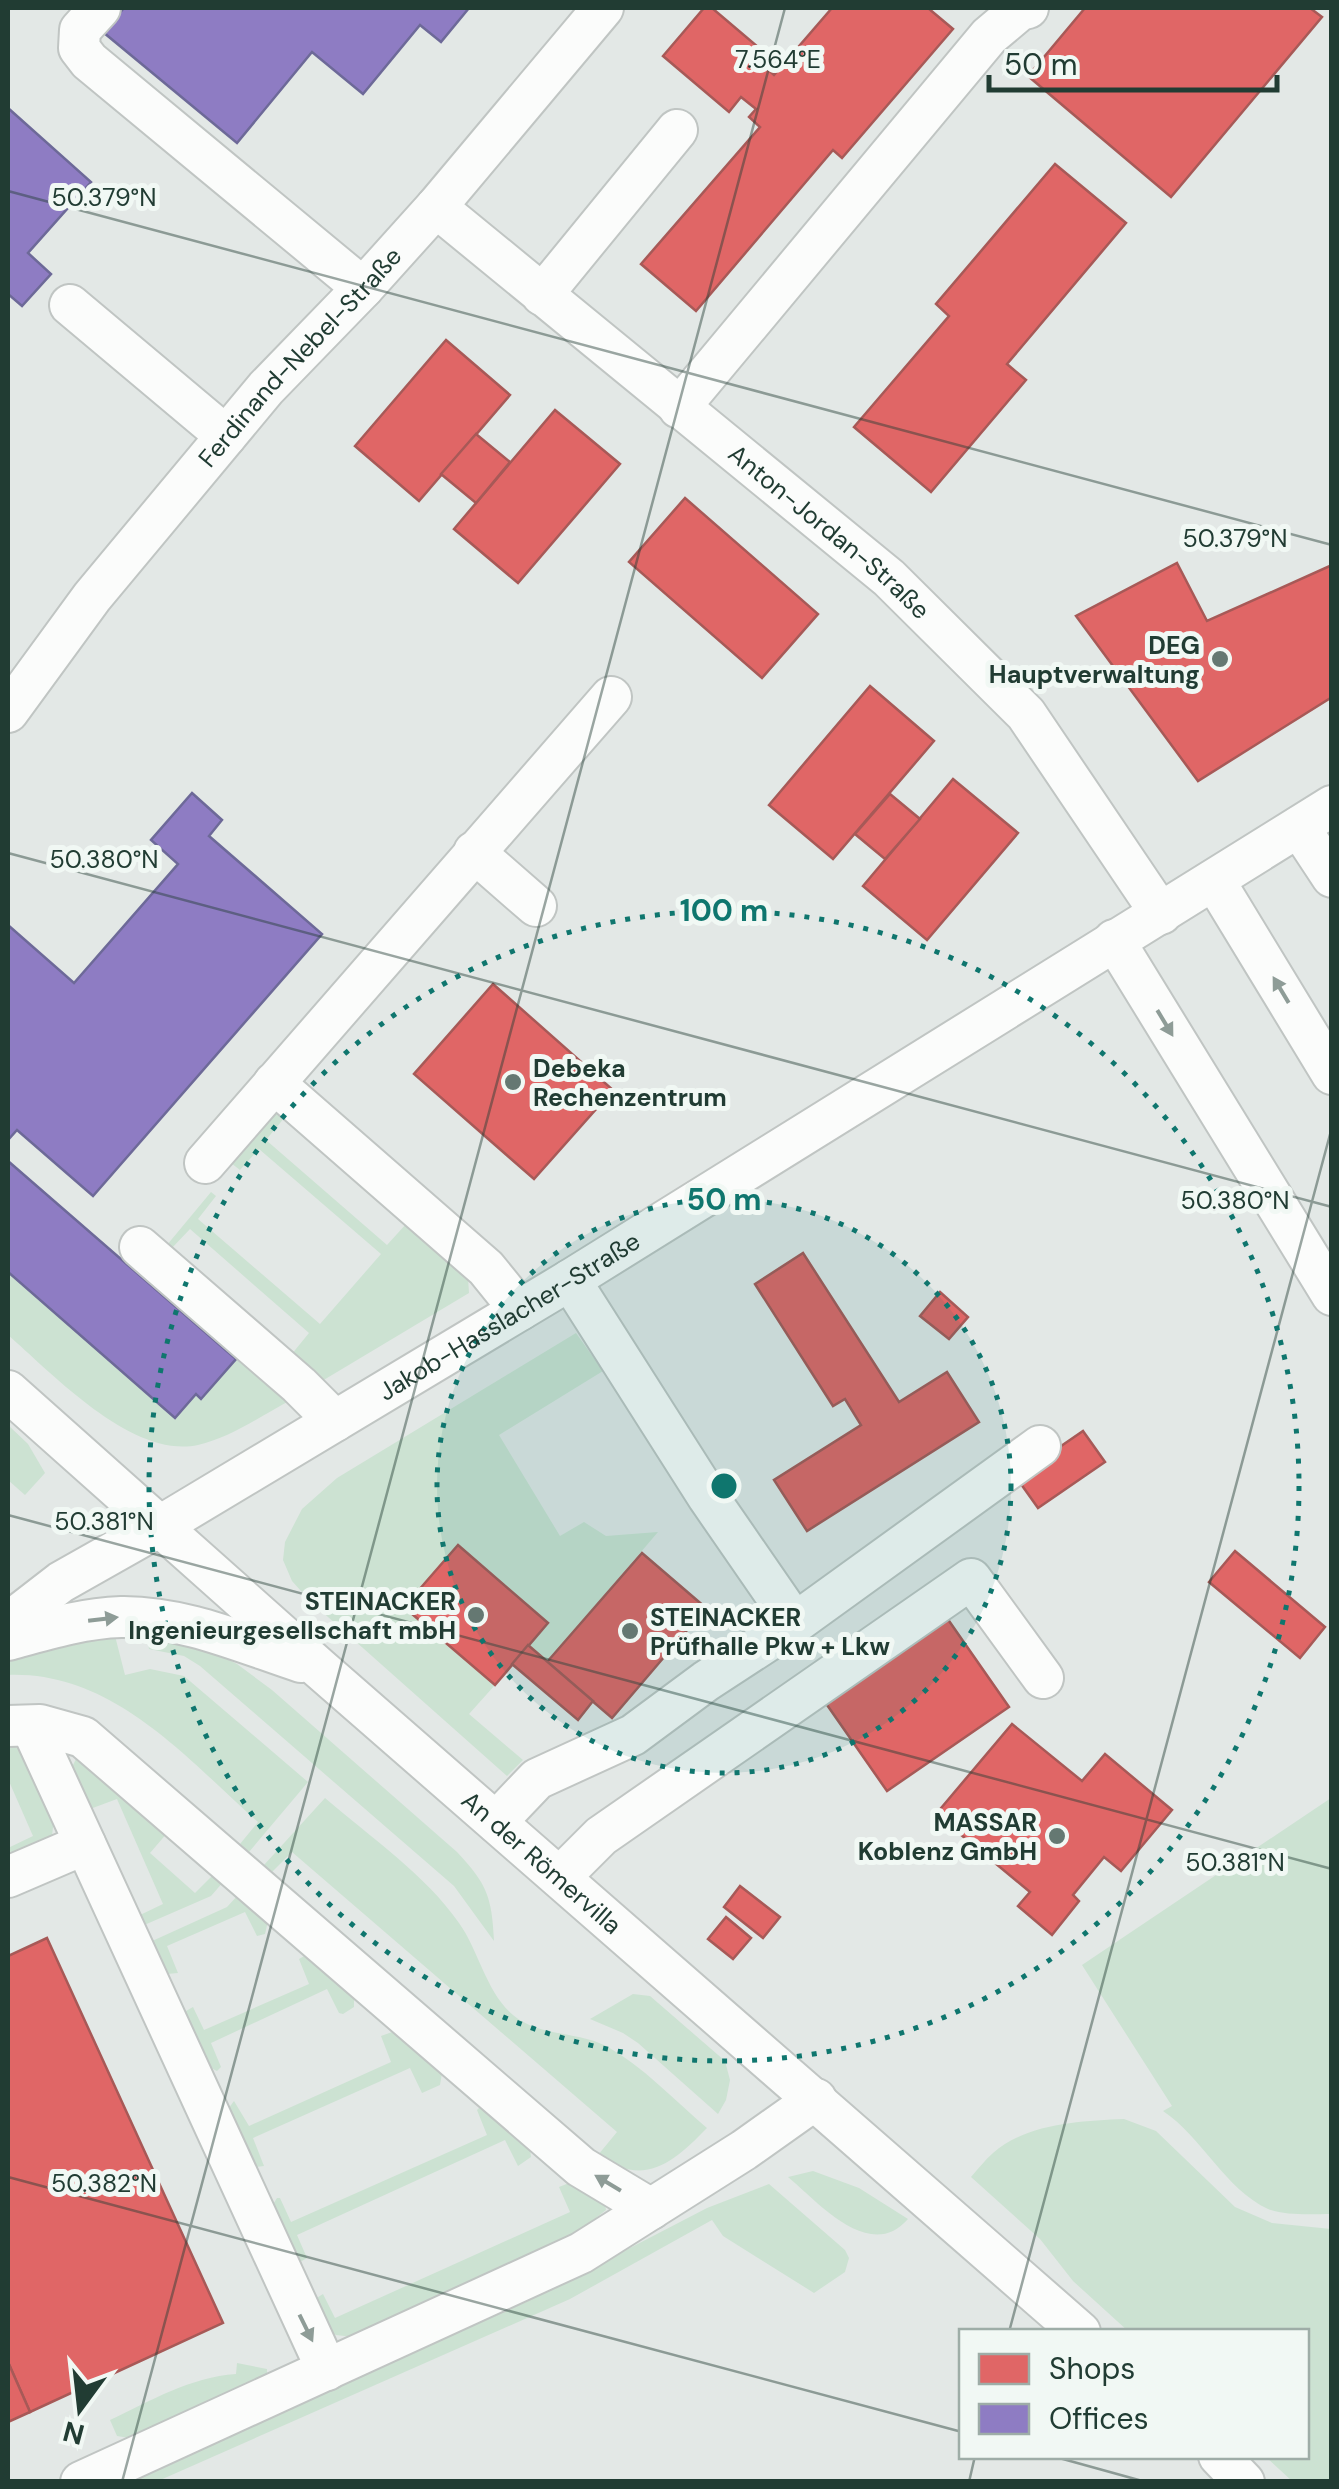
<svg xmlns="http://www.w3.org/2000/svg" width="1339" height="2489" font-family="'DM Sans',sans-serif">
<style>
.green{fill:#cce2d2}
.shops{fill:#e06666;stroke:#a75957;stroke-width:2.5}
.offices{fill:#8e7cc3;stroke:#6d6998;stroke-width:2.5}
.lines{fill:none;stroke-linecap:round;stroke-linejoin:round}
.minor-casing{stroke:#c0c5c3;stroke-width:44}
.minor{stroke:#fbfcfb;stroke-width:40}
.oneway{fill:#8e9c97}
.ticks{fill:none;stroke:#213c33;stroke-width:2.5;stroke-opacity:0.45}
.ring{fill:none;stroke:#0f766e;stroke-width:5;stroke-dasharray:5 10}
.poi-dot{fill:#657872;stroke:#f1f8f4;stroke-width:4}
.labels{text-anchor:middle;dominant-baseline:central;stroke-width:10;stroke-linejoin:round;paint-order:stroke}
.street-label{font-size:25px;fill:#213c33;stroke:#f1f8f4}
.poi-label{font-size:25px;font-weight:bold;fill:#213c33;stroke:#f1f8f4;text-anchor:end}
.ticks-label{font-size:25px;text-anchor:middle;fill:#213c33;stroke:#f1f8f4;stroke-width:10;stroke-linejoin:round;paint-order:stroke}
.centre{fill:#0f766e;stroke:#f1f8f4;stroke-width:5}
.ring-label{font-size:30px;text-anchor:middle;font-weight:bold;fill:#0f766e;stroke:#f1f8f4;stroke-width:10;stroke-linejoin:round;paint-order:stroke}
</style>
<rect width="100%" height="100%" fill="#e3e8e6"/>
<g class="green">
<path d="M277 1111 285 1117 266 1140 387 1245 407 1223 468 1278 469 1293 322 1381 291 1355 309 1333 190 1229 171 1249 167 1245 211 1192 216 1196 198 1219 320 1324 381 1254 259 1149 240 1170 231 1163Z"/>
<path d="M8 1272 175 1417 196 1394 201 1398 236 1359 289 1401C261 1416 230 1438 198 1445 132 1459 53 1374 8 1335Z"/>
<path d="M576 1333 603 1371 499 1435 560 1536 584 1522 606 1536 658 1532 547 1662 405 1607 495 1685 469 1714 523 1760 507 1776 310 1601 292 1581 283 1560 285 1542 302 1509 337 1478Z"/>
<path d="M8 1425 28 1444 45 1473 25 1495 8 1480Z"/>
<path d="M114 1632 125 1675 150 1669 184 1676 308 1782 249 1852 240 1844 258 1822C186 1758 113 1671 8 1675V1656Z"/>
<path d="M147 1634 204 1647 237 1664 272 1690 457 1852C487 1884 492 1897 494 1941L454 1886 200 1666 184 1656 149 1649Z"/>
<path d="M8 1742 25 1754 54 1818 52 1836 47 1843 13 1856 8 1848 33 1836 8 1779Z"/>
<path d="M76 1759 83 1760 168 1832 150 1853 195 1893 213 1875 224 1881 211 1896 142 1926 140 1915 163 1904 117 1799 90 1809 71 1769Z"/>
<path d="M325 1798C370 1837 425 1874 459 1923 479 1951 486 1992 513 2015 539 2037 577 2031 606 2046 643 2066 675 2101 707 2128 673 2163 644 2188 598 2155L617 2132 292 1852 272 1872 264 1865Z"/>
<path d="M1331 1798V2214C1312 2214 1286 2216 1268 2209 1225 2189 1202 2137 1163 2111L1172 2106 1082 1965Z"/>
<path d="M239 1894 268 1921 265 1934 257 1936 245 1912 167 1946 178 1973 167 1974 161 1969 150 1942 227 1907Z"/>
<path d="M306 1955 354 1995V2007L343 2014 339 2013 327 1989 211 2043 221 2067 217 2071C201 2065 183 2029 186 2011L193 2007 204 2030 309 1984 299 1959Z"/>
<path d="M633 1994 650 1996 725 2061 730 2080 726 2100 718 2114 638 2043 623 2033 590 2019Z"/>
<path d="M395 2031 442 2073 440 2085 422 2093 410 2068 253 2138 264 2166 256 2167 248 2162 228 2109 234 2101 249 2126 391 2062 381 2036Z"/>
<path d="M481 2106 530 2149 531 2157 518 2166 505 2140 297 2235 307 2258 300 2262 292 2259 270 2209 277 2198H280L291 2222 487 2135 477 2110Z"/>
<path d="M1124 2119 1156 2131 1235 2207 1272 2223 1331 2229V2481H1292L1266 2457 1306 2456V2332L1128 2331 1073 2281 1040 2239 971 2177C978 2169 985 2160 993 2153 1027 2123 1081 2121 1124 2119Z"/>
<path d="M813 2171 859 2188 908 2219C870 2263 818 2202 788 2177Z"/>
<path d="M569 2183 605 2204 606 2210 578 2232 353 2337 336 2335 326 2330 315 2299 323 2294 335 2318 570 2212 559 2187Z"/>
<path d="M769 2184 845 2250 849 2258 845 2272 814 2293 723 2236 712 2220 570 2299 158 2481 124 2482 526 2302 707 2208Z"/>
<path d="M237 2363 267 2369V2376L129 2438 117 2436 110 2420C150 2401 191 2377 236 2374Z"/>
</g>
<g class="shops">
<path d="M704 8H712L771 58 764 66 774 75 832 8H928L953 29 842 158 833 150 696 311 641 264 760 127 749 117 756 109 741 97 729 112 663 56Z"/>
<path d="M1085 8H1310L1322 17 1171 197 1028 76Z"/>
<path d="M1055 164 1126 223 1007 364 1026 380 931 492 854 427 949 316 936 304Z"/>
<path d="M446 340 510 395 419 501 355 446Z"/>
<path d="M555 410 620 464 518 583 454 529Z"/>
<path d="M476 434 510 462 476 503 441 474Z"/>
<path d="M685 498 818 614 762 678 629 562Z"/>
<path d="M1177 563 1207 621 1332 565V697L1198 781 1076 616Z"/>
<path d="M870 686 934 741 833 859 769 805Z"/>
<path d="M953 779 1018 833 927 940 863 886Z"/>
<path d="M890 794 920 819 885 859 855 834Z"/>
<path d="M493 984 613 1090 534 1179 414 1074Z"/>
<path d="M803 1253 899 1402 947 1372 979 1422 807 1531 774 1480 861 1425 845 1399 833 1406 755 1284Z"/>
<path d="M940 1292 968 1317 949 1339 920 1316Z"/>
<path d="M1083 1431 1105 1462 1038 1508 1016 1477Z"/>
<path d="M458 1545 548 1623 495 1685 404 1607Z"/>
<path d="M1235 1551 1325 1627 1300 1658 1209 1582Z"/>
<path d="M642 1553 706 1608 612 1718 547 1662Z"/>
<path d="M947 1618 1009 1707 887 1791 825 1702Z"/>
<path d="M528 1645 593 1701 578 1720 512 1664Z"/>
<path d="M1012 1724 1082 1781 1105 1754 1172 1810 1121 1871 1104 1857 1073 1895 1079 1901 1052 1935 1018 1906 1030 1892 936 1814Z"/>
<path d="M740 1886 780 1917 763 1938 724 1907Z"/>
<path d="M726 1917 751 1938 733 1959 708 1939Z"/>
<path d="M47 1938 223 2323 30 2412 8 2362V1956Z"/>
<path d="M8 2362 30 2412 8 2422Z"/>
</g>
<g class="offices">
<path d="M124 8H469L441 42 420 25 363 94 312 52 237 143 103 32Z"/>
<path d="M8 108 91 182 28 253 51 274 22 306 8 294Z"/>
<path d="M192 793 222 820 209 836 322 934 93 1196 17 1130 8 1140V925L74 983 178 864 151 840Z"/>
<path d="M8 1161 236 1359 201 1399 196 1394 175 1418 8 1272Z"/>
</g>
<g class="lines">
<g class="minor-casing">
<g id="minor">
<path d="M100 8 80 30 79 48 89 61 363 288"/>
<path id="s1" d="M436 207 889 578 1026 714 1161 914"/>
<path d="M542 295 677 130"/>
<path d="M70 305 226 436"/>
<path d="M679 408 989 36 1020 10 1028 8"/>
<path id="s2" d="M8 712 92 597 266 388 363 288 436 207 603 8"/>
<path d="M1299 827 1332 877"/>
<path d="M474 852 536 906"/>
<path d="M1214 880 1332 1074"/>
<path d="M1114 940 1332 1295"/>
<path d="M274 1083 486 1268 520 1310"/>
<path d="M205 1163 611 697"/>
<path d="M140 1247 299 1385 335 1421"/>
<path d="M570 1280 708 1497 795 1623"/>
<path id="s3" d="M8 1391 319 1668 1080 2332"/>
<path id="s4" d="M8 1623 61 1582 160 1526 570 1280 1332 806"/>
<path d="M8 1640C44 1630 83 1618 121 1617 183 1616 243 1643 301 1662"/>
<path d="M8 1726 40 1725 83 1737 581 2167 651 2209"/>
<path d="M31 1726 327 2370"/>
<path d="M496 1822 537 1779 633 1735 706 1681 795 1623 1040 1446"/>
<path d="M8 1877 85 1844"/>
<path d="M560 1877 601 1836 971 1579 1043 1678"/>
<path d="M1219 2456 1244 2482"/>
<path d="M81 2482 581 2253 744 2150 816 2099"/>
</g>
</g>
<use href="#minor" class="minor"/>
</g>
<defs><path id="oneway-solid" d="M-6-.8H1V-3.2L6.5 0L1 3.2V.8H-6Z" transform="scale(2.5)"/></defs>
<g class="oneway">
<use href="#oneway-solid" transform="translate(1281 990) rotate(-121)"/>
<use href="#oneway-solid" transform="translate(1165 1023) rotate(59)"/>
<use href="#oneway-solid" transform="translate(103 1619) rotate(-7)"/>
<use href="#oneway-solid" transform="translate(608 2183) rotate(-149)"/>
<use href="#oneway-solid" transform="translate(306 2328) rotate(64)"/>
</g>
<path class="ticks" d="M8 191 1332 545M8 853 1332 1207M8 1515 1332 1869M8 2177 962 2432M1009 2332 1332 1127M1052 2456 1146 2482M122 2482 785 8M969 2482 975 2456"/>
<circle cx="724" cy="1486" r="287" fill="#0f766e" fill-opacity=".12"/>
<g class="ring">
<circle cx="724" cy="1486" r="287"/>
<circle cx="724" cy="1486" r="575"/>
</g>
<g class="poi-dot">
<circle cx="1220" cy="659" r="10"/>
<circle cx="513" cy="1082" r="10"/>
<circle cx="476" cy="1615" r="10"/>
<circle cx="630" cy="1631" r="10"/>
<circle cx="1057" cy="1836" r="10"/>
</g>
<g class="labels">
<g class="street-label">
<text stroke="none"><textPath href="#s2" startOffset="460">Ferdinand-Nebel-Straße</textPath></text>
<text stroke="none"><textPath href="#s1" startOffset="510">Anton-Jordan-Straße</textPath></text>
<text stroke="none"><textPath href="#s4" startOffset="588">Jakob-Hasslacher-Straße</textPath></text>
<text stroke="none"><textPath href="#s3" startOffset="712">An der Römervilla</textPath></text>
</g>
<g class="poi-label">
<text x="1200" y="645">DEG<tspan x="1200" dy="29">Hauptverwaltung</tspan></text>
<text x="533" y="1068" text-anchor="start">Debeka<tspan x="533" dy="29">Rechenzentrum</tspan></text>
<text x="456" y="1601">STEINACKER<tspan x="456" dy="29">Ingenieurgesellschaft mbH</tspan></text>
<text x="650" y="1617" text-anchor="start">STEINACKER<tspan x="650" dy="29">Prüfhalle Pkw + Lkw</tspan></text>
<text x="1037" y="1822">MASSAR<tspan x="1037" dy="29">Koblenz GmbH</tspan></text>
</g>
</g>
<g class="ticks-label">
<text x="778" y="68">7.564°E</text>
<text x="104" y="206">50.379°N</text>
<text x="1235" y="547">50.379°N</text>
<text x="104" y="868">50.380°N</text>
<text x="1235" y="1209">50.380°N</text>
<text x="104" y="1530">50.381°N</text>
<text x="1235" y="1871">50.381°N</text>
<text x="104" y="2192">50.382°N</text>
</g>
<circle cx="724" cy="1486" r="15" class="centre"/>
<g class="ring-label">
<text x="724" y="921">100 m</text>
<text x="724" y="1210">50 m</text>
</g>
<rect width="1339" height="2489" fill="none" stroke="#213c33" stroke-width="20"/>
<rect x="959" y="2329" width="350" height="130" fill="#f1f8f4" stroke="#9eada7" stroke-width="2.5"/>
<rect x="979" y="2354" width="50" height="30" fill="#e06666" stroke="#9eada7" stroke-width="2.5"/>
<text x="1049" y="2379" font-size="30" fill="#213c33">Shops</text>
<rect x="979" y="2404" width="50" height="30" fill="#8e7cc3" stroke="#9eada7" stroke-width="2.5"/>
<text x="1049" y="2429" font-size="30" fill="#213c33">Offices</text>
<g transform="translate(80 2409) rotate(195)" stroke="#f1f8f4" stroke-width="8" paint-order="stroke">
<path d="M0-8L18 38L0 25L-18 38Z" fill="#213c33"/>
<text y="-15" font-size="28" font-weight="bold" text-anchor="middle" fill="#213c33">N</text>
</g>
<path d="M989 75v15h288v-15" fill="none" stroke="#213c33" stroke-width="5"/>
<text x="1004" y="75" font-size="30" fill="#213c33" stroke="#f1f8f4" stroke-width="8" paint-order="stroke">50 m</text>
</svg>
